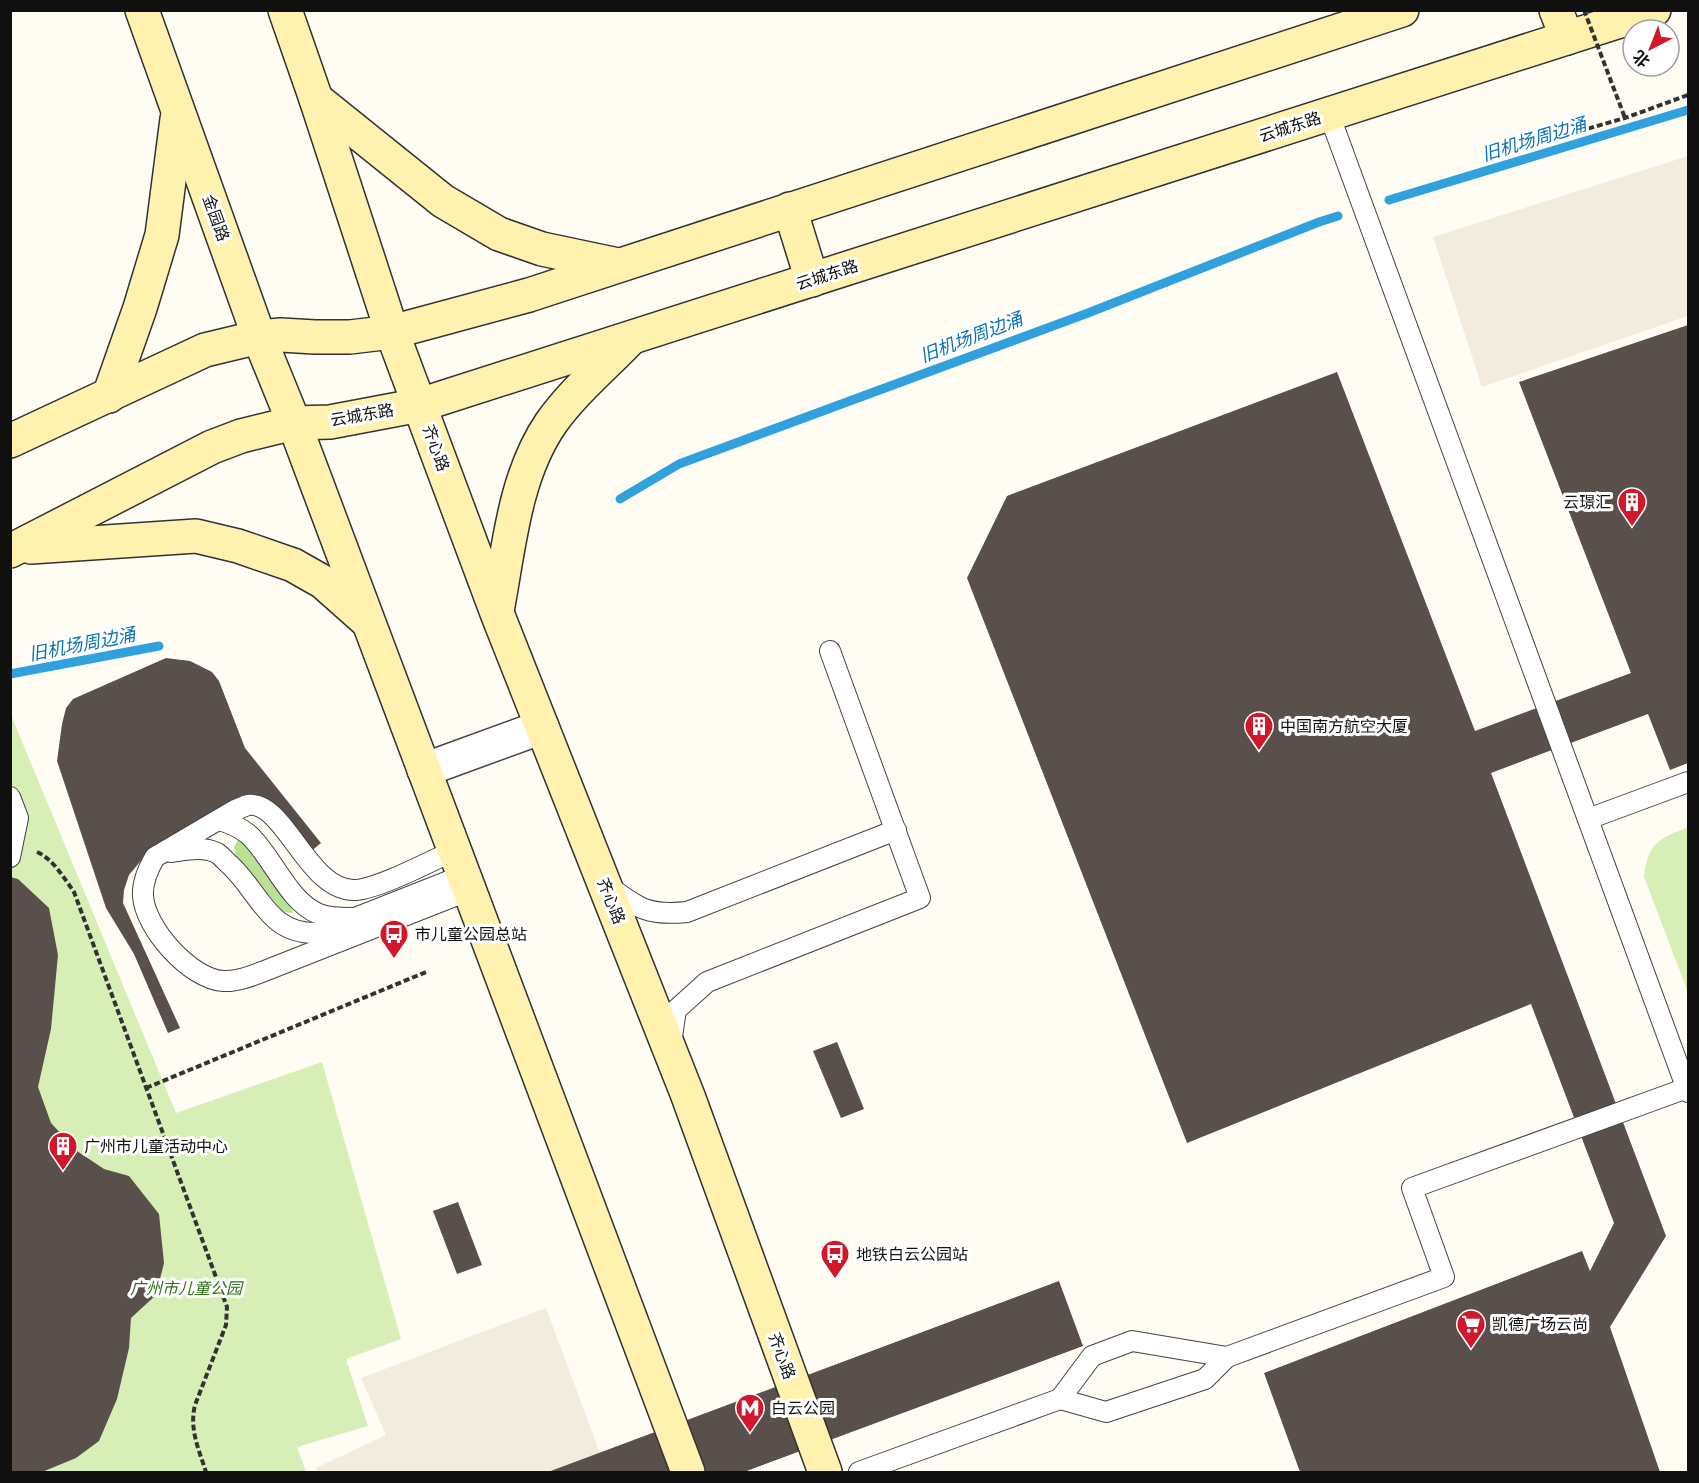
<svg xmlns="http://www.w3.org/2000/svg" width="1699" height="1483" font-family="'Roboto Serif','Noto Sans SC',serif">
<style>
.green{fill:#d7efb7}
.forest{fill:#bbe194}
.plaza{fill:#f2ecdf}
.lines{fill:none;stroke-linecap:round;stroke-linejoin:round}
.stream{stroke:#30a1dc;stroke-width:9}
.building{fill:#5a504b}
.service-casing{stroke:#434343;stroke-width:22}
.tertiary-casing{stroke:#434343;stroke-width:36}
.secondary-casing{stroke:#323232;stroke-width:36}
.path{stroke:#323232;stroke-width:4;stroke-dasharray:6 3;stroke-linecap:butt}
.service{stroke:#fff;stroke-width:20}
.tertiary{stroke:#fff;stroke-width:33}
.secondary{stroke:#fff1ae;stroke-width:33}
.path-bridge{stroke:#323232;stroke-width:4;stroke-dasharray:6 3;stroke-linecap:butt}
.labels{text-anchor:middle;dominant-baseline:central;stroke-width:6;stroke-linejoin:round;paint-order:stroke}
.street-label{font-size:16px;fill:#101010;stroke:#fff}
.poi-label{font-size:16px;fill:#101010;stroke:#fff;text-anchor:start}
.park-label{font-size:16px;font-style:italic;fill:#2f7018;stroke:#fff}
.water-label{font-size:18px;font-style:italic;fill:#0a72b1;stroke:#fff}
</style>
<rect width="100%" height="100%" fill="#fffcf3"/>
<g class="green">
<path d="M11 715 176 1113 322 1062 401 1339 346 1359 368 1426 297 1447 306 1472H11Z"/>
<path d="M1688 827V992L1644 877C1648 842 1659 839 1688 827Z"/>
</g>
<path class="forest" d="M239 838 289 897 293 913 283 912 236 857 234 847Z"/>
<g class="plaza">
<path d="M1688 156V316L1482 387 1433 237Z"/>
<path d="M546 1308 607 1472H318L316 1468 386 1435 361 1378Z"/>
</g>
<g class="lines">
<g class="stream">
<path d="M1389 200 1688 110"/>
<path d="M620 499 679 464 1088 313 1319 222 1338 216"/>
<path d="M10 674 159 646"/>
</g>
</g>
<g class="building">
<path d="M1688 325V763L1670 770 1648 714 1491 773 1666 1236 1610 1327 1660 1472H1300L1264 1373 1582 1251 1590 1271 1614 1223 1531 1004 1187 1143 967 578 1007 496 1337 372 1475 731 1631 673 1519 382Z"/>
<path d="M166 658 190 661 212 672 219 681 245 748 321 843 310 852 267 802 254 796 243 795 149 851 129 875 124 890 123 903 180 1028 168 1033 134 954 106 908 57 761 62 724 66 708 73 699Z"/>
<path d="M10 877 18 879 49 908 58 955 51 1029 38 1087 51 1123 77 1151 104 1169 129 1176 159 1214 164 1263 156 1295 131 1318 129 1348 117 1399 99 1441 76 1458 42 1472H10Z"/>
<path d="M837 1042 864 1109 841 1118 813 1051Z"/>
<path d="M458 1202 482 1265 457 1274 433 1211Z"/>
<path d="M1059 1281 1083 1346 744 1472H548Z"/>
</g>
<g class="lines">
<g class="service-casing">
<g id="service">
<path d="M1329 114 1688 1092"/>
<path d="M10 797 18 818 10 857"/>
<path d="M1588 819 1688 782"/>
<path d="M219 820C230 823 239 827 248 834 272 855 288 902 319 914 329 918 341 918 352 918"/>
<path d="M455 850C431 861 380 888 356 890 308 893 285 800 248 805 244 806 239 809 235 810L155 857C148 869 142 882 143 896 145 928 190 979 223 981 238 982 254 975 267 970L470 890"/>
<path d="M171 852C186 850 203 846 217 853 222 856 226 862 230 865 261 894 268 934 317 933L464 875"/>
<path d="M607 885C638 908 647 916 687 912L896 830"/>
<path d="M671 1043 676 1010 707 982 920 898 830 651"/>
<path d="M1060 1399 1106 1412 1205 1379 1227 1357 1444 1277 1412 1188 1687 1088"/>
<path d="M859 1472 1060 1399 1092 1356 1132 1341 1227 1357"/>
</g>
</g>
<g class="tertiary-casing">
<path id="tertiary" d="M424 770 542 727"/>
</g>
<g class="secondary-casing">
<g id="secondary">
<path d="M142 10 259 337 294 423 369 623 688 1472"/>
<path d="M285 10 316 99 392 332 497 613 688 1096 825 1472"/>
<path d="M1556 10 1567 38"/>
<path d="M316 99 443 201 499 234 542 249 618 265"/>
<path d="M790 209 812 280"/>
<path d="M109 396 140 308 162 235 177 119"/>
<path d="M10 441 205 350 259 337 281 335 315 337H350L392 332 529 295 1402 10"/>
<path d="M31 547 196 536 238 546 293 565 323 582 367 621"/>
<path d="M10 551 212 447 241 436 294 423 330 422 420 405 1654 10"/>
<path d="M497 611C509 548 514 477 551 423 573 392 603 367 629 340"/>
</g>
</g>
<g class="path">
<path d="M1545 141 1625 118 1688 95"/>
<path d="M37 852C53 859 64 878 74 892L227 1307 226 1325 195 1405C189 1429 199 1450 206 1472"/>
<path d="M146 1088 426 972"/>
</g>
<use href="#service" class="service"/>
<use href="#tertiary" class="tertiary"/>
<use href="#secondary" class="secondary"/>
<path class="path-bridge" d="M1584 10 1625 118"/>
</g>
<defs>
<g id="building-pin" transform="scale(1.5)"><path d="M0 17L-7.5 6A9.5 9.5 0 1 1 7.5 6Z" fill="#d0172b" stroke="#fff"/><path d="M-4-6H4V6H1V3H-1V6H-4ZM-2.5-4.3h1.7v1.8h-1.7ZM.8-4.3h1.7v1.8H.8ZM-2.5-1h1.7V.8h-1.7ZM.8-1h1.7V.8H.8Z" fill="#fff"/></g>
<g id="bus-pin" transform="scale(1.5)"><path d="M0 17L-7.5 6A9.5 9.5 0 1 1 7.5 6Z" fill="#d0172b" stroke="#fff"/><path d="M-5-6H5V4H4V6H2V4H-2V6H-4V4H-5ZM-3.5-4V0h7V-4ZM-3.5 1.2v1.5H-2V1.2ZM2 1.2v1.5H3.5V1.2Z" fill="#fff"/></g>
<g id="supermarket-pin" transform="scale(1.5)"><path d="M0 17L-7.5 6A9.5 9.5 0 1 1 7.5 6Z" fill="#d0172b" stroke="#fff"/><path d="M-6-5.5h2.5l.6 2H6L4.5 2H-2.5L-4.4-4H-6ZM-1.5 3.2a1.3 1.3 0 1 0 .1 0ZM3 3.2a1.3 1.3 0 1 0 .1 0Z" fill="#fff"/></g>
<g id="metro-pin" transform="scale(1.5)"><path d="M0 17L-7.5 6A9.5 9.5 0 1 1 7.5 6Z" fill="#d0172b" stroke="#fff"/><path d="M-5.5 5V-5H-3L0 0L3-5H5.5V5H3V-.5L0 4L-3-.5V5Z" fill="#fff"/></g>
</defs>
<g fill-rule="evenodd">
<use href="#building-pin" x="1632" y="502"/>
<use href="#building-pin" x="1259" y="726"/>
<use href="#bus-pin" x="394" y="934"/>
<use href="#building-pin" x="63" y="1146"/>
<use href="#bus-pin" x="835" y="1254"/>
<use href="#supermarket-pin" x="1471" y="1324"/>
<use href="#metro-pin" x="750" y="1408"/>
</g>
<g class="labels">
<g class="street-label">
<text transform="translate(1290 127) rotate(-18)">云城东路</text>
<text transform="translate(216 218) rotate(70)">金园路</text>
<text transform="translate(827 275) rotate(-18)">云城东路</text>
<text transform="translate(362 415) rotate(-10)">云城东路</text>
<text transform="translate(436 448) rotate(70)">齐心路</text>
<text transform="translate(611 901) rotate(68)">齐心路</text>
<text transform="translate(782 1356) rotate(70)">齐心路</text>
</g>
<g class="poi-label">
<text x="1611" y="502" text-anchor="end">云璟汇</text>
<text x="1280" y="726">中国南方航空大厦</text>
<text x="415" y="934">市儿童公园总站</text>
<text x="84" y="1146">广州市儿童活动中心</text>
<text x="856" y="1254">地铁白云公园站</text>
<text x="1492" y="1324">凯德广场云尚</text>
<text x="771" y="1408">白云公园</text>
</g>
<g class="park-label">
<text x="186" y="1288">广州市儿童公园</text>
</g>
<g class="water-label">
<text transform="translate(1534 139) rotate(-17)">旧机场周边涌</text>
<text transform="translate(971 337) rotate(-21)">旧机场周边涌</text>
<text transform="translate(82 644) rotate(-11)">旧机场周边涌</text>
</g>
</g>
<rect width="1699" height="1483" fill="none" stroke="#101010" stroke-width="24"/>
<g transform="translate(1651 48) rotate(222)"><circle r="28" fill="#ffffff" stroke="#9f9f9f" stroke-width="1.5"/>
<path d="M0-4.5L10 22L0 15L-10 22Z" fill="#d0172b"/>
<text y="-9" font-size="16" font-weight="bold" text-anchor="middle" fill="#101010">北</text>
</g>
</svg>
